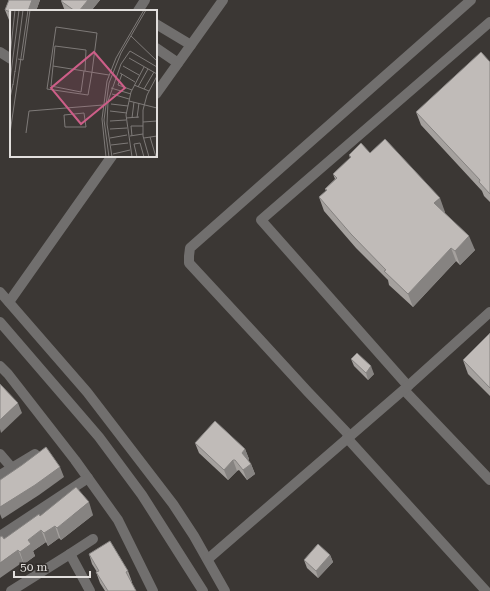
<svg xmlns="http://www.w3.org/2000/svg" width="490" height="591" font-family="'Roboto Serif',serif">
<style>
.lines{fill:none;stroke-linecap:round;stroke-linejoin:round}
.minor{stroke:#716f6e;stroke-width:10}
.wall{fill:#a5a19e}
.shaded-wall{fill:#868381}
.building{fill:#c0bbb8;stroke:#868381}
.inset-road{fill:none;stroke:#7e7a78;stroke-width:1}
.view{fill:#cd5e88;fill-opacity:0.15;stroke:#cd5e88;stroke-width:2}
.inset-edge{fill:none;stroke:#e2dfdd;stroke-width:2}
</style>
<rect width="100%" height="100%" fill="#3b3734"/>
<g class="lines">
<g class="minor">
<path d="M138 11 145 0"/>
<path d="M156 24 191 45"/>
<path d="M156 48 178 63"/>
<path d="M0 52 11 59"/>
<path d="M156 94 223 0"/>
<path d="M0 292 87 392 173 504 194 536 225 591"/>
<path d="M9 302 112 156"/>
<path d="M0 322 99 437 142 495 203 591"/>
<path d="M0 366 8 374 75 460 118 520 153 591"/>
<path d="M408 386 261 220 490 22"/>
<path d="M404 390 490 480"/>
<path d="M350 436 308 392 252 331 189 263V256L190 248 471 0"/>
<path d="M347 438 486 591"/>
<path d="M0 454 12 468"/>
<path d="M0 475 35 454"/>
<path d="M0 536 88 478"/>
<path d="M70 554 93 539"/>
<path d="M208 559 408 386 490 312"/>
<path d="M11 591 70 554 90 591"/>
</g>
</g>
<g class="wall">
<path d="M9 0H40L36 11H11V21L9 20 5 10Z"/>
<path d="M62 0H100L91 11H65L61 1Z"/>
<path d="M490 62V202L484 196 482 191 421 125 416 112Z"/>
<path d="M370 153 445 212 444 213 475 250 460 265 456 261 413 307 389 285 388 280 356 248 324 211 319 197 326 191 325 189 335 179 333 174 350 158 349 155Z"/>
<path d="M490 333V396L468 374 463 360Z"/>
<path d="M351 359 374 374 368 380 354 366Z"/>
<path d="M195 443 245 449 249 459 248 460 251 464 255 474 247 480 239 470 237 471 228 480 199 453Z"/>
<path d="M93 515 61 540 59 538 48 546 46 542 33 551 35 556 24 564 4 539 40 516Z"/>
<path d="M89 554 128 571 132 582H131L136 591H105L100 583 96 572H97L92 564Z"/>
<path d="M330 555 333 562 318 578 307 568 304 560Z"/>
</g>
<g class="shaded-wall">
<path d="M32 0H40L36 11H28Z"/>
<path d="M88 0H100L91 11H79Z"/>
<path d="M440 198 445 212 439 217 434 203Z"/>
<path d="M469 236 475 250 460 265 455 251Z"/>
<path d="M451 248 456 261 413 307 408 294Z"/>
<path d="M371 366 374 374 368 380 366 373Z"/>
<path d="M18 403 22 413 1 433 0 429V420Z"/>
<path d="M245 449 249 459 246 463 242 453Z"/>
<path d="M233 460 237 471 228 480 224 470Z"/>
<path d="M251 464 255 474 247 480 243 470Z"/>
<path d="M60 467 64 477 39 495 2 519 0 514V507Z"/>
<path d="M89 502 93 515 61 540 57 528Z"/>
<path d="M55 526 59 538 48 546 44 533Z"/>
<path d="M41 530 46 542 33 551 35 556 24 564 20 552 28 540Z"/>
<path d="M18 550 23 562 0 578V563Z"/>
<path d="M330 555 333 562 318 578 316 571Z"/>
</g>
<g class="building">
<path d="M9 0H32L28 11H11V12L5 10Z"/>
<path d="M62 0H88L79 11H75L61 1Z"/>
<path d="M481 52 490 62V194L479 182 480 180 416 112Z"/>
<path d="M385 139 440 198 434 203 469 236 455 251 451 248 408 294 384 271 386 270 351 234 319 197 327 190 325 189 337 178 333 174 351 157 349 155 361 143 370 153Z"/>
<path d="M490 333V388L463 360Z"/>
<path d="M357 353 371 366 366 373 351 359Z"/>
<path d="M0 384 18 403 0 420Z"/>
<path d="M215 421 245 449 242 453 251 464 243 470 235 460H233L224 470 195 443Z"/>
<path d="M46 447 60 467 35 485 0 507V480L22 465Z"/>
<path d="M76 487 89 502 57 528 55 526 44 533 41 530 28 540 31 544 20 552 18 550 0 563V537L2 536 4 539 39 514 40 516Z"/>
<path d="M110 541 128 571 126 572 136 591H108L96 572 99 571 89 554Z"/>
<path d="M318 544 330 555 316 571 304 560Z"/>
</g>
<g transform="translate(10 10)">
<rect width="147" height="147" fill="#3b3734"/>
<path class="inset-road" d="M0 16 1 0M121 26 147 51M0 46 5 0M119 48 147 64M8 49 13 50 20 0M43 56 99 65M113 56 129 65M74 61 71 82 41 76 45 36 76 40 75 61M5 62 13 0M82 62 78 85 37 79 46 17 87 23 82 62M110 63 125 72M112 64 108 75 122 80M0 71 9 0M3 75 5 61M124 75 139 81M128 77 138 59M101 78 121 84M134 79 144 62M102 84 119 89M0 88 3 74M119 91 147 98M101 94 118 96M100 101 117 103M74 103 76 117H55L54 105ZM116 108 129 107M122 108 124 92M127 108 129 93M100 111 116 110M133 112 147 111M100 119 117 118M0 123 18 0M16 123 19 101 93 95M120 126 133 124M122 126 121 116H133M140 127 146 147M100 128 117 125M134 128 147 126M101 135 118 133M103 144 120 140M96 147 92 109 97 71 106 48 134 0M99 147 94 110 99 73 111 43 136 0M102 147 97 114 98 91 111 54 120 41 147 57M122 147 116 105 121 82 134 57M127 147 124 134 130 133 134 147M139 147 133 126V100L137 85 147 66"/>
<path class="view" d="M84 42 115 78 71 114 41 78Z"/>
<rect width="147" height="147" class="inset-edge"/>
</g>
<path d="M14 571v6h76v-6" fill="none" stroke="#e2dfdd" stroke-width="2"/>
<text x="20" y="571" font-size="12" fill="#e2dfdd" stroke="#312d2a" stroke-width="3" paint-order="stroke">50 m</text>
</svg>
